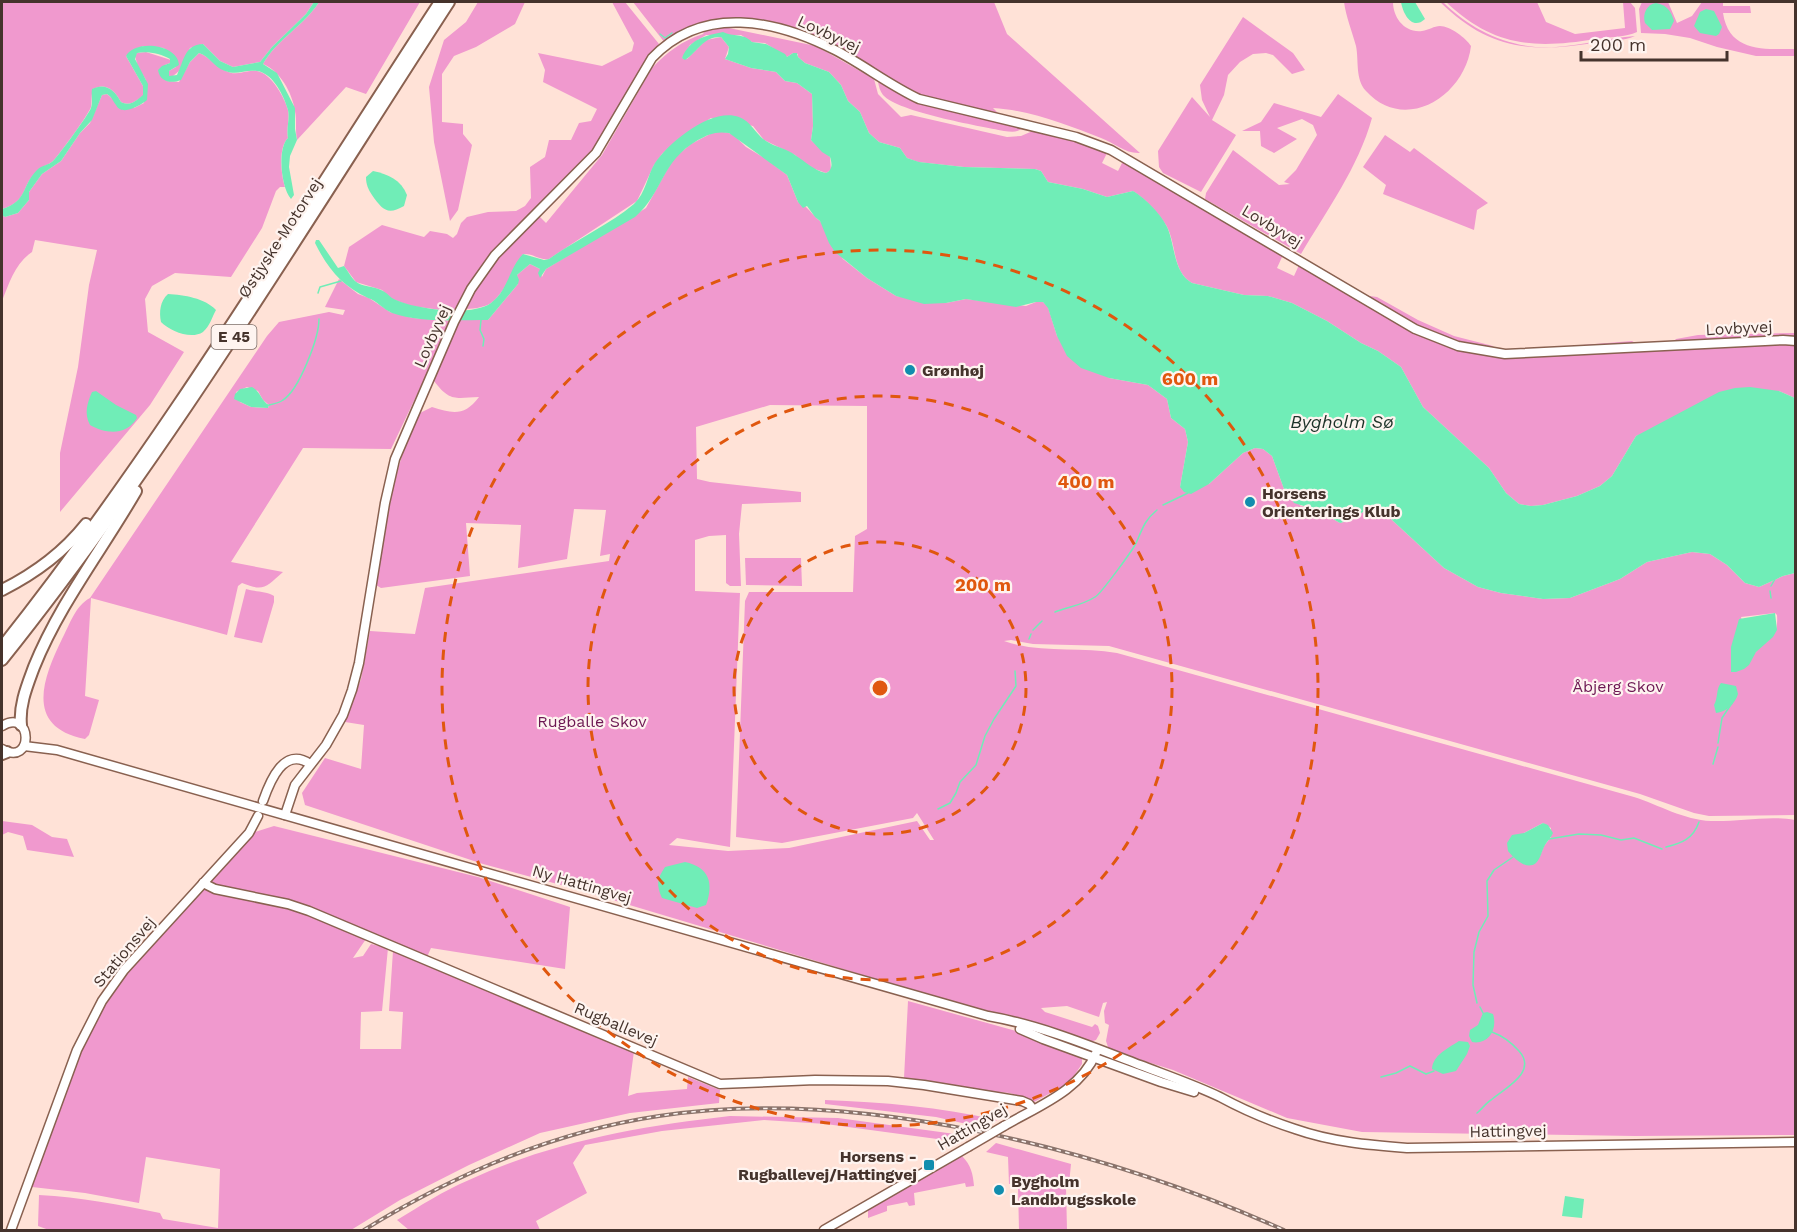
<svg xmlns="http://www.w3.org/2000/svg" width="1797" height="1232" font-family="'Work Sans',sans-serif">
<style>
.green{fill:#f099ce;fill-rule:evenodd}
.water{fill:#70edb7}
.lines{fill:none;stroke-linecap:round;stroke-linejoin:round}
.stream{stroke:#70edb7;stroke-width:1.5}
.secondary-casing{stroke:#896150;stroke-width:11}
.highway-casing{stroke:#896150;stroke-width:14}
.secondary{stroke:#fff;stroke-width:8}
.highway{stroke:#fff;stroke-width:10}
.rail-casing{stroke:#8a736b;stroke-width:4}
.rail{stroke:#fef4f0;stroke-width:1.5;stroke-dasharray:4.5;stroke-linecap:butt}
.secondary-bridge-casing{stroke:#896150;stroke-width:11;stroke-linecap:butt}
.secondary-bridge{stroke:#fff;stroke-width:8}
.ring{fill:none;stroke:#e0570e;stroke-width:3;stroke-dasharray:10 8}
.poi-dot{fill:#118dae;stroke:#fef4f0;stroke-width:2}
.labels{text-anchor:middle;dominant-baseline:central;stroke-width:4.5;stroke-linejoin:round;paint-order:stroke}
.shield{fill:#fef4f0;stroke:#7c6d67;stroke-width:1.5}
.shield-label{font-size:15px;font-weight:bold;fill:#45332c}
.street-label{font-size:16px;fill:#45332c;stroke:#fef4f0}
.poi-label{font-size:16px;font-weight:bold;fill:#45332c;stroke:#fef4f0;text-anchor:start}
.park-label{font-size:16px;fill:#6d1853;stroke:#fef4f0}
.water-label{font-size:18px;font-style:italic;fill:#1d3228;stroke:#fef4f0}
.centre{fill:#e0570e;stroke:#fef4f0;stroke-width:3}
.ring-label{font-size:18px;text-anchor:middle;font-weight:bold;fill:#e0570e;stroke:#fef4f0;stroke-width:4.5;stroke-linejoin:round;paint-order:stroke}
</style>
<rect width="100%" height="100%" fill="#ffe2d7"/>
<g class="green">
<path d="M2 2H314L306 14 272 47 260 62 233 67 220 61 203 44 190 48 179 71 173 76H169V71L176 67 164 48 143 46 126 56 143 86 144 95C137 100 130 107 121 102 115 90 105 82 93 89 91 95 92 102 91 107 89 114 59 155 53 161 49 165 42 166 38 170 20 186 29 201 2 209Z"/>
<path d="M319 2H420L366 94 346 87 297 140C295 130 297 121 295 111 292 92 280 71 263 64 277 39 304 26 319 2Z"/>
<path d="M478 2H525L515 24 476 47 454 56 442 74V122L463 124V134L472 145 458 210 450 221 434 142 429 87 444 40 466 22Z"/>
<path d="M612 2H625L659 44 641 69 593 150 514 232 458 309 441 310 411 306 392 299 382 290 356 282 344 266 349 247 382 225 424 237 430 231 447 234 453 238 457 234 461 223 467 217 488 212 516 211 525 206 531 198 530 167 545 157 549 140H571L579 123 591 121 597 109 543 82 545 70 538 53 602 66 632 51 634 43Z"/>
<path d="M633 2H994L1007 34 1140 153C1126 154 1114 143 1101 138 1067 125 1030 110 993 108L1002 117 919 95 896 84 818 39 722 19 695 25 665 43Z"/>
<path d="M1344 2H1393C1393 17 1404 33 1422 31 1429 30 1434 26 1440 26 1450 26 1466 38 1471 46 1465 96 1405 134 1366 91 1355 79 1359 61 1356 46 1352 31 1346 17 1344 2Z"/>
<path d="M1440 2H1443C1473 32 1513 50 1556 47 1583 45 1608 38 1635 36 1624 41 1607 41 1594 43 1530 53 1488 49 1440 2Z"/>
<path d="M1446 2H1537L1546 22 1575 34 1625 28 1623 2H1630L1635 8 1637 32C1626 37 1609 37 1596 39 1534 49 1494 47 1446 2Z"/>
<path d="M1642 2H1668L1677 23 1692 16 1702 2H1723V6H1750L1751 13H1723C1729 53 1765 49 1795 49V56H1756L1717 47 1690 38 1665 34 1641 33 1639 9Z"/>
<path d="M1243 17 1293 53 1305 70 1292 74 1273 55 1266 53 1253 54 1240 62 1228 75 1224 95 1212 120 1236 135 1201 192 1163 173 1159 167 1158 151 1192 97 1210 117 1202 100 1200 85Z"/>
<path d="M724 27 816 46 874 79 878 94 901 117 911 115 1007 137 1021 136 1035 130 1085 142 1107 151 1118 159 1107 153 1102 163 1118 171 1123 161 1295 261V263L1282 257 1277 268 1294 276 1299 265 1349 293 1377 297 1418 320 1454 336 1493 346 1498 356 1546 348 1632 341 1646 350 1667 349 1676 339 1698 335 1795 333V398L1779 391 1636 436 1612 476 1600 486 1577 496 1543 505 1531 506 1519 504 1506 493 1489 468 1423 407 1401 367 1378 351 1361 343 1327 321 1292 303 1268 296 1244 295 1192 283C1172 272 1177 244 1166 225 1158 212 1145 199 1133 191L1107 197 1083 189 1048 182 1041 171 1035 169 964 167 918 162 907 158 900 148 879 142 869 133 860 112 848 101 841 85 829 72 805 63 798 57V54L793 53 787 57 765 43 752 42 741 35H706L690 45 682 58 687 59 706 40 721 37 729 47 725 59 751 68 776 72 785 81 797 83 812 94 813 126 811 140 830 157 831 170 826 173 809 167 795 155 764 140 753 126 711 118 677 140 662 154 654 165 637 201 549 259C540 261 533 253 523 254 515 267 504 294 491 303 484 308 471 309 462 309 482 273 509 244 538 215L546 223 602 155 652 68C667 52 682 41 703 34L705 31Z"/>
<path d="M146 52 171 60 170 63 165 65 166 81 179 82 190 62 199 53C210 57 216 67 226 71 237 77 246 69 257 71 271 73 285 98 288 110 290 119 286 129 288 138 278 148 281 174 285 187H280L276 191 262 228 231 277 175 273 152 286 145 299 148 332 184 352 150 405 60 512V453L78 367 89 285 97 250 35 240 32 252C15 263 9 284 2 301V215L5 217 18 213 29 200V192L42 174 61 161 80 133 90 123 102 95 107 94 115 101 134 108 144 103 146 80 138 67 135 56 137 53Z"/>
<path d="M878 82 918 101 1023 127C1018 133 1012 132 1004 131 979 126 898 112 883 95 880 91 879 87 878 82Z"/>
<path d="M1338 94 1372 118C1358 168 1327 210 1301 254L1205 199 1206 193 1233 150 1279 185 1290 184 1284 182 1296 170 1317 135 1313 125 1302 119 1277 128 1297 139 1274 153 1261 146 1260 131H1242L1261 122 1274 103 1321 117Z"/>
<path d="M719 131 733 134 746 147 766 159 787 175 798 202C808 206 812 215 820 221L843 259 867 278 896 296 946 303 966 299 1026 306 1036 302H1043L1048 307 1057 336 1109 378 1148 385 1167 399 1171 418 1185 429 1188 442 1180 487 1209 484 1243 453 1255 448 1263 449 1272 456 1284 489 1301 506 1317 510 1340 523 1351 520 1372 506 1379 508 1444 568 1478 587 1501 593 1543 599 1570 598 1620 579 1647 562 1692 552 1710 554 1727 565 1745 583 1759 587 1783 576 1795 573V815L1709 816 1694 813 1640 794 1109 646 1033 644 1011 640 1004 641C1041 654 1079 646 1117 653L1634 797C1659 805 1684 820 1711 821 1738 822 1769 815 1795 820V1135L1635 1136 1362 1132 1287 1118 1173 1070 1109 1050 1106 1041 1109 1025 1105 1023 1104 1011 1107 1002 1103 1003 1099 1017 1067 1006 1041 1008 1045 1012 1092 1027 1095 1024 1098 1026 1100 1033 1096 1040 1090 1042 1086 1040 1083 1041 576 889 483 864 305 805 302 793 325 758 361 769 364 725 345 722 361 679 370 631 415 634 425 588 609 561 610 554 600 556 606 510 574 509 567 559 518 568 521 525 466 523 470 576 381 588 376 585C386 528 392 465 420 413L432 407C453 414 465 416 479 397 455 398 450 402 434 381L436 372 457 320H488L518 284 517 275 530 264 540 269 542 277 546 269 646 208 673 159 691 144 712 133ZM770 405 867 406V529L855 536 853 592H749L745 601 736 837 782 843 913 818 917 813 934 840H930L917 821 789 848 728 851 669 845 677 838 730 847 740 593 695 591V540L709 536 726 535V583L730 586H741L739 534 742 504 801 502V492L710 482 697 479 696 427ZM1775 613 1777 615C1779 642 1765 638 1752 657L1741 617ZM1543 823 1551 828V837L1544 846 1540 856 1524 833Z"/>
<path d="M1385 135 1410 152 1414 148 1488 203 1477 210 1474 230 1383 194 1386 185 1363 167Z"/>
<path d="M339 279 358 294 369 298 390 312 413 318 452 321 391 449 303 448 231 562 283 572C266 587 264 592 242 583L238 586 227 635 91 598 85 696 99 700 89 735 85 739C25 727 42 680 62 639 70 624 75 606 90 598L267 336 279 322 329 312 343 315 345 310 325 307ZM247 387 258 391 263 400 269 405 268 408 251 407 240 402 236 392Z"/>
<path d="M745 558H801L802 586 746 585Z"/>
<path d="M246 589C255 592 266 591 274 596V602L262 643 234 637Z"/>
<path d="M2 821 32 825 52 837 67 839 74 857 27 850 23 836 8 832 2 835Z"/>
<path d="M274 826 478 877 570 907 565 969 431 948 427 957 307 908 221 888 209 882V879L255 832Z"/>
<path d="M202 889 303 911 366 939 353 958 363 956 371 944 388 948 382 1011 361 1012 360 1049H401L403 1012 389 1011 393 951 634 1051 628 1096 637 1093 687 1089 688 1077 720 1090 719 1103 630 1113 540 1133 469 1165 400 1200 351 1230H49L38 1226 39 1195C80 1197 120 1205 160 1213L163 1219 218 1228 220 1169 146 1157 139 1203 85 1193 32 1187C59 1114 80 1034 128 970 149 942 177 916 202 889Z"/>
<path d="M908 1001 1016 1031 1082 1057V1064L1069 1083 1034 1102C1021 1099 1013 1090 998 1093L904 1078Z"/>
<path d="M825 1100C883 1102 940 1107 997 1120L984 1128 936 1117 825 1104Z"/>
<path d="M730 1116 838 1118 955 1134 952 1141 826 1124 764 1120 662 1131 585 1145 573 1163 587 1193 536 1221 540 1230H409L397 1220C420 1206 443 1191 469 1180 551 1142 640 1126 730 1116Z"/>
<path d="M996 1143 1071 1164 1069 1184H1009L1008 1157 986 1152Z"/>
<path d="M962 1156C971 1165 973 1174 974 1186L966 1187 965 1183 914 1193 915 1205 909 1206 907 1202 887 1206V1211L868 1218V1210Z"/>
<path d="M1018 1188H1066L1067 1230H1019Z"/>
</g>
<g class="water">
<path d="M314 2H319C304 26 277 39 263 64L277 73 295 108V129L297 140 290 156 289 167 294 195 291 199C281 188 277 148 288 138 286 129 290 119 288 110 284 96 273 73 257 71 244 69 238 76 225 71 213 67 211 57 199 53L190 62 181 80C171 84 160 82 158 70L162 66 170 63V59C161 54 148 51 137 53L135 59 148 84 147 100C141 105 122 117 116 105 112 100 113 98 107 94L102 95 92 120 80 133 61 161 42 174 29 192V200L18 213 5 217 2 215V209C28 201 21 186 37 170 42 165 49 165 53 161 59 155 89 114 91 108 93 102 91 95 92 89 105 82 115 90 121 102 130 107 137 100 143 95V86L126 56C135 39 178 44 179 65L169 71V76L177 75C184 61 184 45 203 44L220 61 233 67 260 62 272 47 306 14Z"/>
<path d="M1401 2H1415L1425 19C1412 31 1403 14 1401 2Z"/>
<path d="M1656 3C1667 5 1671 11 1674 21L1670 29 1652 30 1645 23C1642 14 1647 4 1656 3Z"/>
<path d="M1706 9 1714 11 1722 27 1719 34 1716 36 1700 33 1694 26 1700 12Z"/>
<path d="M723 32C733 37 744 33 752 42L766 44 785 54 787 57 793 53H797L798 57 805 63 829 72 841 85 848 101 860 112 869 133 879 142 900 148 907 158 919 162 964 167 1035 169 1041 171 1048 182 1083 189 1107 197 1133 191C1146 199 1162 215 1168 229 1175 247 1174 273 1192 283L1244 295 1268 296 1292 303 1327 321 1361 343 1378 351 1401 367 1423 407 1489 468 1506 493 1519 504 1531 506 1543 505 1577 496 1600 486 1612 476 1636 436 1719 392 1735 388 1750 387 1779 391 1795 398V573L1783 576 1759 587 1745 583 1727 565 1710 554 1692 552 1647 562 1620 579 1570 598 1543 599 1501 593 1478 587 1444 568 1379 508 1372 506 1351 520 1340 523 1317 510 1294 503 1284 489 1272 456 1263 449 1255 448 1243 453 1209 484 1191 494 1184 492 1180 487 1188 442 1185 429 1171 418 1167 399 1148 385 1109 378 1081 368 1067 356 1057 336 1048 308 1043 302H1036L1016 307 966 299 946 303 924 304 896 296 867 278 835 252 829 243 820 221 815 217 807 206 803 208 798 202 787 175 729 133C716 131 709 134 698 140 660 162 664 192 635 217L546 269 540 278 538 273 540 269 530 264 517 275 519 280 518 284 488 320C459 320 419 323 392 313 383 309 377 301 368 298 342 286 328 269 315 243L316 240H319L338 268 344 266C348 271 351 277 355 281 362 287 373 286 381 290 387 292 390 298 396 300 416 309 472 317 491 303 508 291 509 268 523 254L544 260 549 259C577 239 609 225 634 204 646 193 647 176 655 163 669 142 712 107 739 117 752 122 756 135 766 141 775 147 788 149 795 155 806 162 813 170 826 173 833 170 832 163 830 157L822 152 811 140 813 126 812 94 797 83 785 81 776 72 751 68 725 59 728 54 729 47 721 37C702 37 699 51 685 60L682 58C690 39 704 36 723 32Z"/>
<path d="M373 171C388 174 401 180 407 195L404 206C387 216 382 209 372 195 368 189 366 184 366 177Z"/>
<path d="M168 294C184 295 205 298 216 310 212 317 210 326 203 332 191 340 170 331 161 322 159 312 160 301 168 294Z"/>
<path d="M252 387C261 392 261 401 269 405L268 408 251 407 234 399 235 394 240 389Z"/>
<path d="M96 391 116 405 136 415 137 418C126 436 106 434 90 425 84 413 87 404 92 392Z"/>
<path d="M1775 613 1777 630 1773 637 1756 652 1749 665 1744 669 1736 672H1731V647L1739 619Z"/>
<path d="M1721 683 1736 686 1738 694C1735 704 1726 712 1716 713L1714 705C1718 699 1716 688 1721 683Z"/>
<path d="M1543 823 1548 825 1553 833C1551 838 1548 840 1545 845 1542 850 1541 858 1536 863 1526 871 1514 858 1508 851L1507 843 1512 835 1524 833Z"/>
<path d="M685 862C709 867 714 883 706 905L697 908 662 898C656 885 657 879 665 867Z"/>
<path d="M1487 1012 1493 1014C1498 1030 1488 1045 1472 1042L1469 1036 1470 1030 1478 1025 1483 1013Z"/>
<path d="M1459 1041 1468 1042 1470 1046 1467 1054 1456 1071 1443 1074 1432 1069C1433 1055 1447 1049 1459 1041Z"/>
<path d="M1565 1196 1584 1199 1582 1218 1562 1216Z"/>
</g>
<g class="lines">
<g class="stream">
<path d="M660 34 665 38 672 33"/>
<path d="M318 293 320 287 341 281"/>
<path d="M481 320 480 330 484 339 483 346"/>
<path d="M269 405C274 404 279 403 283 400 299 390 319 338 319 319"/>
<path d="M1163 505 1188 493"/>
<path d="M1771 586 1775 579"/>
<path d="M1770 591 1771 598"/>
<path d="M1055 612C1068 607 1083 605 1095 597 1100 595 1136 546 1137 541 1143 527 1145 520 1157 510"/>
<path d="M1033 630 1042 621"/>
<path d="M1029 639 1031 634"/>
<path d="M1718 743 1722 718 1732 703"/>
<path d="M1713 764 1718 747"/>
<path d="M938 809 950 803 956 793 960 782 976 765 985 736 994 719 1016 686 1015 671"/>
<path d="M1549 839 1579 834 1601 835 1621 840 1634 838 1662 849"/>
<path d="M1666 847C1682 843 1693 839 1699 822"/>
<path d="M1477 1003 1473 985 1474 952 1479 932 1488 916 1487 881 1494 870 1513 857"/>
<path d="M1480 1007 1483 1013"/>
<path d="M1381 1077 1396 1073 1410 1066 1426 1074 1434 1071"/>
<path d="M1477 1113C1482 1109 1486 1103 1491 1100 1505 1088 1538 1072 1519 1051 1511 1042 1503 1036 1492 1032"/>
</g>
<g class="secondary-casing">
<g id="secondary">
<path d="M2 726C33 707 34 768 2 749"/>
<path d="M24 746 57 750 988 1016C1040 1025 1091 1046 1140 1065 1166 1075 1195 1085 1220 1097 1244 1110 1270 1121 1295 1129 1332 1142 1369 1145 1407 1148L1796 1142"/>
<path d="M263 801C270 781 284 746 310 764"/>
<path d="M285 815 295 785 326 745 343 715 352 690 359 663 385 503 395 459 454 322 471 289 495 255 596 153 652 58C703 4 776 20 835 50 864 65 889 85 919 99L1076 137 1111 150 1415 329 1458 346 1505 354 1783 340 1796 341"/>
<path d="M203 883 215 889 288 904 309 911 720 1084 815 1080 888 1081 924 1085 1022 1101 1029 1104 1033 1109"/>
<path d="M1020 1029 1043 1039 1161 1082 1194 1092"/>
<path d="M1004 1126C1038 1106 1080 1091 1096 1053"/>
<path d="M11 1230 77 1050 102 1001 124 970 249 833 258 816"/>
<path d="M824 1230 968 1147"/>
</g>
</g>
<g class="highway-casing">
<g id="highway">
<path d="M2 590C34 574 63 553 86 524"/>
<path d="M2 647C164 443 298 219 440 2"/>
<path d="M2 660C168 452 305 224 449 2"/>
<path d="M21 725C19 705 27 686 34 667 60 603 102 550 136 491"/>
<path d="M2 754 7 752"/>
</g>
</g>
<use href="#secondary" class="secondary"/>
<use href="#highway" class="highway"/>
<g class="rail-casing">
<path id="rail" d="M364 1230C455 1174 552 1132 659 1116 859 1086 1102 1149 1284 1230"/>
</g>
<use href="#rail" class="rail"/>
<g class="secondary-bridge-casing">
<path id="secondary-bridge" d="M968 1147 1004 1126"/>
</g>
<use href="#secondary-bridge" class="secondary-bridge"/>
</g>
<g class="ring">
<circle cx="880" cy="688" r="146"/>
<circle cx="880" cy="688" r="292"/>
<circle cx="880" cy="688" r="438"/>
</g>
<g class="poi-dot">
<circle cx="910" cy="370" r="6"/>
<circle cx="1250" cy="502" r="6"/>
<rect x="923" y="1159" width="12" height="12" rx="3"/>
<circle cx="999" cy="1190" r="6"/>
</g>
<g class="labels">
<rect class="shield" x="211.5" y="325" width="45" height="24" rx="4.5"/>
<g class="shield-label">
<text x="234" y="337">E 45</text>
</g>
<g class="street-label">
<text transform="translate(829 34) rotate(25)">Lovbyvej</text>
<text transform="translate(1272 226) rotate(31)">Lovbyvej</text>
<text transform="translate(280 238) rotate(-57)">Østjyske Motorvej</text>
<text transform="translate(1739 328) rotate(-3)">Lovbyvej</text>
<text transform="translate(432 336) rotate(-66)">Lovbyvej</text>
<text transform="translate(582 884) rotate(16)">Ny Hattingvej</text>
<text transform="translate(124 952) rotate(-50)">Stationsvej</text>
<text transform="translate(616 1024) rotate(23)">Rugballevej</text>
<text transform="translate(972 1127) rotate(-30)">Hattingvej</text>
<text transform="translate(1508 1131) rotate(-1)">Hattingvej</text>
</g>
<g class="poi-label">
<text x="922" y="370">Grønhøj</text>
<text x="1262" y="493">Horsens<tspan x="1262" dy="18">Orienterings Klub</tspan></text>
<text x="917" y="1156" text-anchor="end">Horsens -<tspan x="917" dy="18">Rugballevej/Hattingvej</tspan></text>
<text x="1011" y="1181">Bygholm<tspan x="1011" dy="18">Landbrugsskole</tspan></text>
</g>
<g class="park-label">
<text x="1618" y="686">Åbjerg Skov</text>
<text x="592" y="721">Rugballe Skov</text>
</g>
<g class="water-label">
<text x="1342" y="421">Bygholm Sø</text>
</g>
</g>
<circle cx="880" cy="688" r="9" class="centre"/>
<g class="ring-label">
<text x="1190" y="385">600 m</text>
<text x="1086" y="488">400 m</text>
<text x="983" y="591">200 m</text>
</g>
<rect width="1797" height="1232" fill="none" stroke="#45332c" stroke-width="6"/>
<path d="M1581 51v9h146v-9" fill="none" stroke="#45332c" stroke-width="3"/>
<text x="1590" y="51" font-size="18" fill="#45332c" stroke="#fef4f0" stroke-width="4.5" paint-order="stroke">200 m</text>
</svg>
